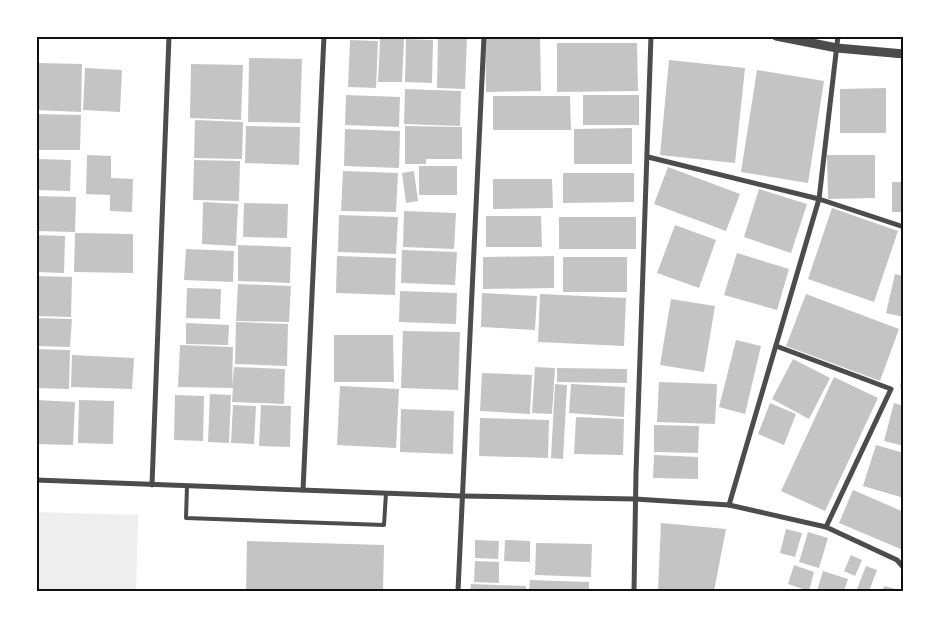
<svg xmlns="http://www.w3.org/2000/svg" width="940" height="627" font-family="'Fira Sans',sans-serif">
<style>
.green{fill:#eee}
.building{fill:#c4c4c4}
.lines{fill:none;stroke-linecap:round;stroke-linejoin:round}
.service{stroke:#4c4c4c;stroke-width:4}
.minor{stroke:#4c4c4c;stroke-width:5}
.tertiary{stroke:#4c4c4c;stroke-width:9}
.neatline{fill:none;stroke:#111;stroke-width:2}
</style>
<rect width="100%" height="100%" fill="#fff"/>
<path class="green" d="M36 512 138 515 136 591H36Z"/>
<g class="building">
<path d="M438 36 467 37 465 89 437 88Z"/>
<path d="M485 36H540L541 91 486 92Z"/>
<path d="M380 39H404L402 82H378Z"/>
<path d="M406 39 433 40 432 83 405 82Z"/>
<path d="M350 40 378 41 376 88 348 87Z"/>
<path d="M557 43H637L638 91 557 92Z"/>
<path d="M249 58 302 59 300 123 248 122Z"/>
<path d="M669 60 745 68 735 163 660 155Z"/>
<path d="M38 63 82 64 81 112 36 110Z"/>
<path d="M191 64 243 65 241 120 190 118Z"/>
<path d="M85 68 122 70 120 112 83 110Z"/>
<path d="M757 70 824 81 808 183 741 172Z"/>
<path d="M886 88V133H840V89Z"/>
<path d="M405 89 461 91 460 126 404 124Z"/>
<path d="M346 95 400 97 399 127 345 125Z"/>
<rect x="583" y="95" width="56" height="30"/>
<path d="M493 96H570L571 130H493Z"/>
<path d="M36 114 81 115 80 150H36Z"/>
<path d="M195 120 243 122 242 159 194 158Z"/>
<path d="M246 126 300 127 299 165 245 163Z"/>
<path d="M405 126 462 127V159H426V164H405Z"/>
<path d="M632 128V164H574V129Z"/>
<path d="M345 129 400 131 399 168 344 166Z"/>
<path d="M901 153 904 154V177H901Z"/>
<path d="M87 155 111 156V178L133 179 132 212 110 211V195L86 194Z"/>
<path d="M827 155H875V198L828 199Z"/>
<path d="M36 159 71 160 70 191 36 190Z"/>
<path d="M194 160 240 161 239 201 193 200Z"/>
<rect x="419" y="166" width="38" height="29"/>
<path d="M668 167 740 194 726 231 654 204Z"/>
<path d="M343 171 398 173 396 212 341 211Z"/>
<path d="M414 171 418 201 406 203 402 173Z"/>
<path d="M563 173H634V202L563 203Z"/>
<path d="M493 179H552L553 208 493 209Z"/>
<rect x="892" y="182" width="12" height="30"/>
<path d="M759 189 807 204 791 253 744 237Z"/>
<path d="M36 196 76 197 75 232 36 231Z"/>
<path d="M203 202 238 204 236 246 202 244Z"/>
<path d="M244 203 288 204 287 238 243 237Z"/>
<path d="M832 208 898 231 874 302 808 279Z"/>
<path d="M404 211 456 213 454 249 403 247Z"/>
<path d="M339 215 398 217 396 254 338 252Z"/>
<path d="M486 216H541L542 247H486Z"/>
<rect x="559" y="217" width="77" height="32"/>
<path d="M675 225 716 240 699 288 657 273Z"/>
<path d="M75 233 133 234V273L74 272Z"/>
<path d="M36 235 65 236 64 273 36 272Z"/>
<path d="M238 245 291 247 290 283 238 281Z"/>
<path d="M186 249 234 251 233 282 184 280Z"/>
<path d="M402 250 457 252 455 285 401 283Z"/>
<path d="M737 253 789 269 777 310 724 295Z"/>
<path d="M337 256 396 258 395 295 336 293Z"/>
<path d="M554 256V288L483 289V257Z"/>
<rect x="563" y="257" width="64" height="35"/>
<path d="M895 274 904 276V317L886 313Z"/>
<path d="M36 276 72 277 71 317 36 316Z"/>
<path d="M238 284 291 286 289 322 236 321Z"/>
<path d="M187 288 221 289 220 319 186 318Z"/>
<path d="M400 291 457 293 456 324 399 322Z"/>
<path d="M482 293 537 296 535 330 481 327Z"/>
<path d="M540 294 626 298 624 346 538 342Z"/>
<path d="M806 294 899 329 880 381 786 346Z"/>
<path d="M671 299 715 306 704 372 660 365Z"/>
<path d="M36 318 72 319 70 347 36 346Z"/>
<path d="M236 322 288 324 287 366 235 364Z"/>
<path d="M186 323 229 325 228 345 186 344Z"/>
<path d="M403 331 460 332 458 390 401 388Z"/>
<path d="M334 335H393L394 382H334Z"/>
<path d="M736 340 761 346 745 414 719 407Z"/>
<path d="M180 345 233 347 232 386 234 367 285 369 284 404 232 402 233 388 178 387Z"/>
<path d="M36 349 70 350 69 389 36 388Z"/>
<path d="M72 355 134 358 132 389 71 387Z"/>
<path d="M793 359 830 378 809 419 772 399Z"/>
<path d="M535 367 555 368 552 414 532 413Z"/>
<path d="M557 368 627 369V383L557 382Z"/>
<path d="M903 371H904V388L900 387Z"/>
<path d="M482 373 532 375 530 414 480 411Z"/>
<path d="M834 377 878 398 825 511 781 491Z"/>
<path d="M659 382 717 384 715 424 657 422Z"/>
<path d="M555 384 567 385 563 459 551 458Z"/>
<path d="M571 384 625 387 624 417 569 413Z"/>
<path d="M340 386 399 389 396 448 337 445Z"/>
<path d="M210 394 231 395 229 443 208 442Z"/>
<path d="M175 395 204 396 203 441 174 440Z"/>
<path d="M36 400 75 402 73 445 36 444Z"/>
<path d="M79 400 114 401 113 444 78 443Z"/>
<path d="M770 403 796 414 784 445 758 434Z"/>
<path d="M894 403 904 406V446L884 441Z"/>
<path d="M233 405 256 406 254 444 231 443Z"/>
<path d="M261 405 291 406 290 447 259 446Z"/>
<path d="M401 409 454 411 453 454 400 452Z"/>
<path d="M576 417 624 419 623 455 574 454Z"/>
<path d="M480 418 549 420 548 458 479 456Z"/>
<path d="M654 425 699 426 698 453 654 452Z"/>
<path d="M876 445 904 453V498L863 486Z"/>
<path d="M654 455 698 457V479L653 478Z"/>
<path d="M853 490 904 512 903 550 839 523Z"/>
<path d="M661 523 726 529 714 591H658Z"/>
<path d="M786 529 802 533 795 557 780 553Z"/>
<path d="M808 532 828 538 819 568 799 562Z"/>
<path d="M475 540 499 541 498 559 475 558Z"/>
<path d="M505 540 530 541V562L504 561Z"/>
<path d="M247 541 384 545 383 591H246Z"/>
<path d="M536 543 592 544 591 577 535 575Z"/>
<path d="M851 555 862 560 855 576 844 571Z"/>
<path d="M475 561 499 562V583L474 582Z"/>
<path d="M794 565 814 572 809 591 788 584Z"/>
<path d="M866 566 877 570 869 591H862L857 589Z"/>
<path d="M823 571 848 579 844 591H817Z"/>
<path d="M530 580 589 582V591H529Z"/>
<path d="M471 584 526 586V591H470Z"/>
<path d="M884 586 900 590V591H882Z"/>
</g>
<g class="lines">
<path class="service" d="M187 486 186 518 384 525 386 493"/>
<g class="minor">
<path d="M648 157 819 199 904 227"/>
<path d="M776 346 891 389 826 527"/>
<path d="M36 480 462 496 635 499 729 505 826 527 897 560 904 568"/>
<path d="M152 485 169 36"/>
<path d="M303 490 324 36"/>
<path d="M729 505 819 199 838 36"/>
<path d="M458 591 484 36"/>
<path d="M634 591 636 473 651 36"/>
</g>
<path class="tertiary" d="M776 36 837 48 904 54"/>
</g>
<rect width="940" height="627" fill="none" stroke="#ffffff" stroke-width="75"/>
<rect x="38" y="38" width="864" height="552" class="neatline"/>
</svg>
